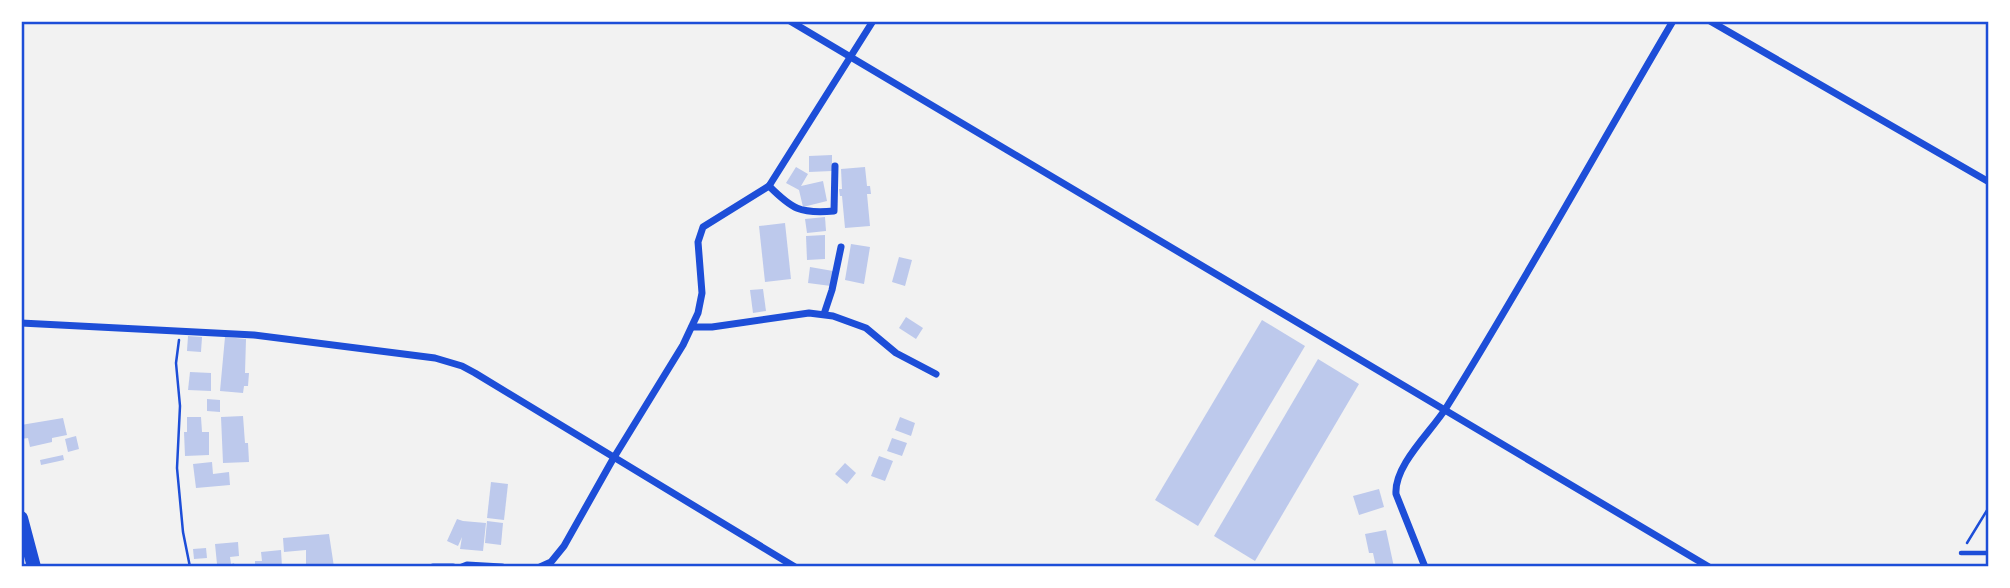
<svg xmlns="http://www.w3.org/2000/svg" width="2010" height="588" font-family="'Roboto Condensed',sans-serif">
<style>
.building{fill:#bdc9ec}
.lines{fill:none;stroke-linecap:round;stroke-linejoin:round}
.path{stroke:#1d4ed8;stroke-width:2.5}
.service{stroke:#1d4ed8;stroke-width:4.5}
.minor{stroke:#1d4ed8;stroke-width:7}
.trunk{stroke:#1d4ed8;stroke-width:14}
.neatline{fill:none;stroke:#1d4ed8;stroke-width:2.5}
</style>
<rect width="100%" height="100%" fill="#f2f2f2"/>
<g class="building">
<path d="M832 155V171L809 172V156Z"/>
<path d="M796 167 808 174 801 186 823 181 827 201 803 207 799 190 786 183Z"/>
<path d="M865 167 867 186H870L871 194H867L870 226 845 228 842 196H840L839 189H842L841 169Z"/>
<path d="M825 217 826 231 807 233 805 219Z"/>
<path d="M785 223 791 279 765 282 759 226Z"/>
<path d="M825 235V259L807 260 806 236Z"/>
<path d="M851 244 870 247 864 284 845 280Z"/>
<path d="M899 257 912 260 905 286 892 282Z"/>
<path d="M810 267 833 271 831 286 808 283Z"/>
<path d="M763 289 766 311 753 313 750 290Z"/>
<path d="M906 317 923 328 916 339 899 328Z"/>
<path d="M1262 320 1305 346 1198 526 1155 500Z"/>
<path d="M188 336 202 337 201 352 187 351Z"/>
<path d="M225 337 246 339 245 373H249L248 386H244L243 393 220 391Z"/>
<path d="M1318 359 1359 384 1255 561 1214 536Z"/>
<path d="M190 372 211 373V391L188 390Z"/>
<path d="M207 399 220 400V412L207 411Z"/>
<path d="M243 416 245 443H248L249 462 223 463 221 417Z"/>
<path d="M187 417H201L202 432H209V455L185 456 184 432H187Z"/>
<path d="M900 417 915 423 911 436 895 430Z"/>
<path d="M63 418 67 435 52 438V442L30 447 28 438 21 439V425Z"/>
<path d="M76 436 79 449 68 452 65 439Z"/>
<path d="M892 438 907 443 902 456 887 451Z"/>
<path d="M63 455 64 460 41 465 40 460Z"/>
<path d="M879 456 893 461 885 481 871 476Z"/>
<path d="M212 462 213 474 229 472 230 485 196 488 193 464Z"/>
<path d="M845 463 856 473 847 484 835 474Z"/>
<path d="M491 482 508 484 504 520 487 518Z"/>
<path d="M1379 489 1384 507 1359 515 1353 496Z"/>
<path d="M457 519 463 521 486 523 483 551 460 549 462 537 458 546 447 541Z"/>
<path d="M487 521 503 523 501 545 485 543Z"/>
<path d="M1386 530 1394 567H1376L1373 553H1369L1365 534Z"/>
<path d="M329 534 334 567H306V550L284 552 283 538Z"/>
<path d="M238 542 239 556 230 557 231 564 234 563 235 567H215L214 564H217L215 544Z"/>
<path d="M206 548 207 558 194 559 193 549Z"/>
<path d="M281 550 282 567H255V561H262L261 552Z"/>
</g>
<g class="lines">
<g class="path">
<path d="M179 340 176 363 180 406 177 468 183 532 190 567"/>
<path d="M1967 543 1989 507"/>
</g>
<path class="service" d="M1961 553H1989"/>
<g class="minor">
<path d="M790 21 1709 567"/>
<path d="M1710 21 1989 182"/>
<path d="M769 186C792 209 800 214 834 211L835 166"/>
<path d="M824 314 832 290 841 247"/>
<path d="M21 323 254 335 435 358 462 366 475 373 795 567"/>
<path d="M692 327H712L809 313 833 316 866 328 896 353 936 374"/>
<path d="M433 567H453"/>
<path d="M462 567 467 565 502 567"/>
<path d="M540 567 551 562 564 546 613 459 683 345 698 313 702 293 698 242 703 227 769 186 873 21"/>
<path d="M1425 567 1396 494C1394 465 1431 432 1446 408 1525 281 1597 150 1673 21"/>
</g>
<path class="trunk" d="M21 518 34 567"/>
</g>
<rect width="2010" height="588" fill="none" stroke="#ffffff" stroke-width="46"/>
<rect x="23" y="23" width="1964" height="542" class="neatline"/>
</svg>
